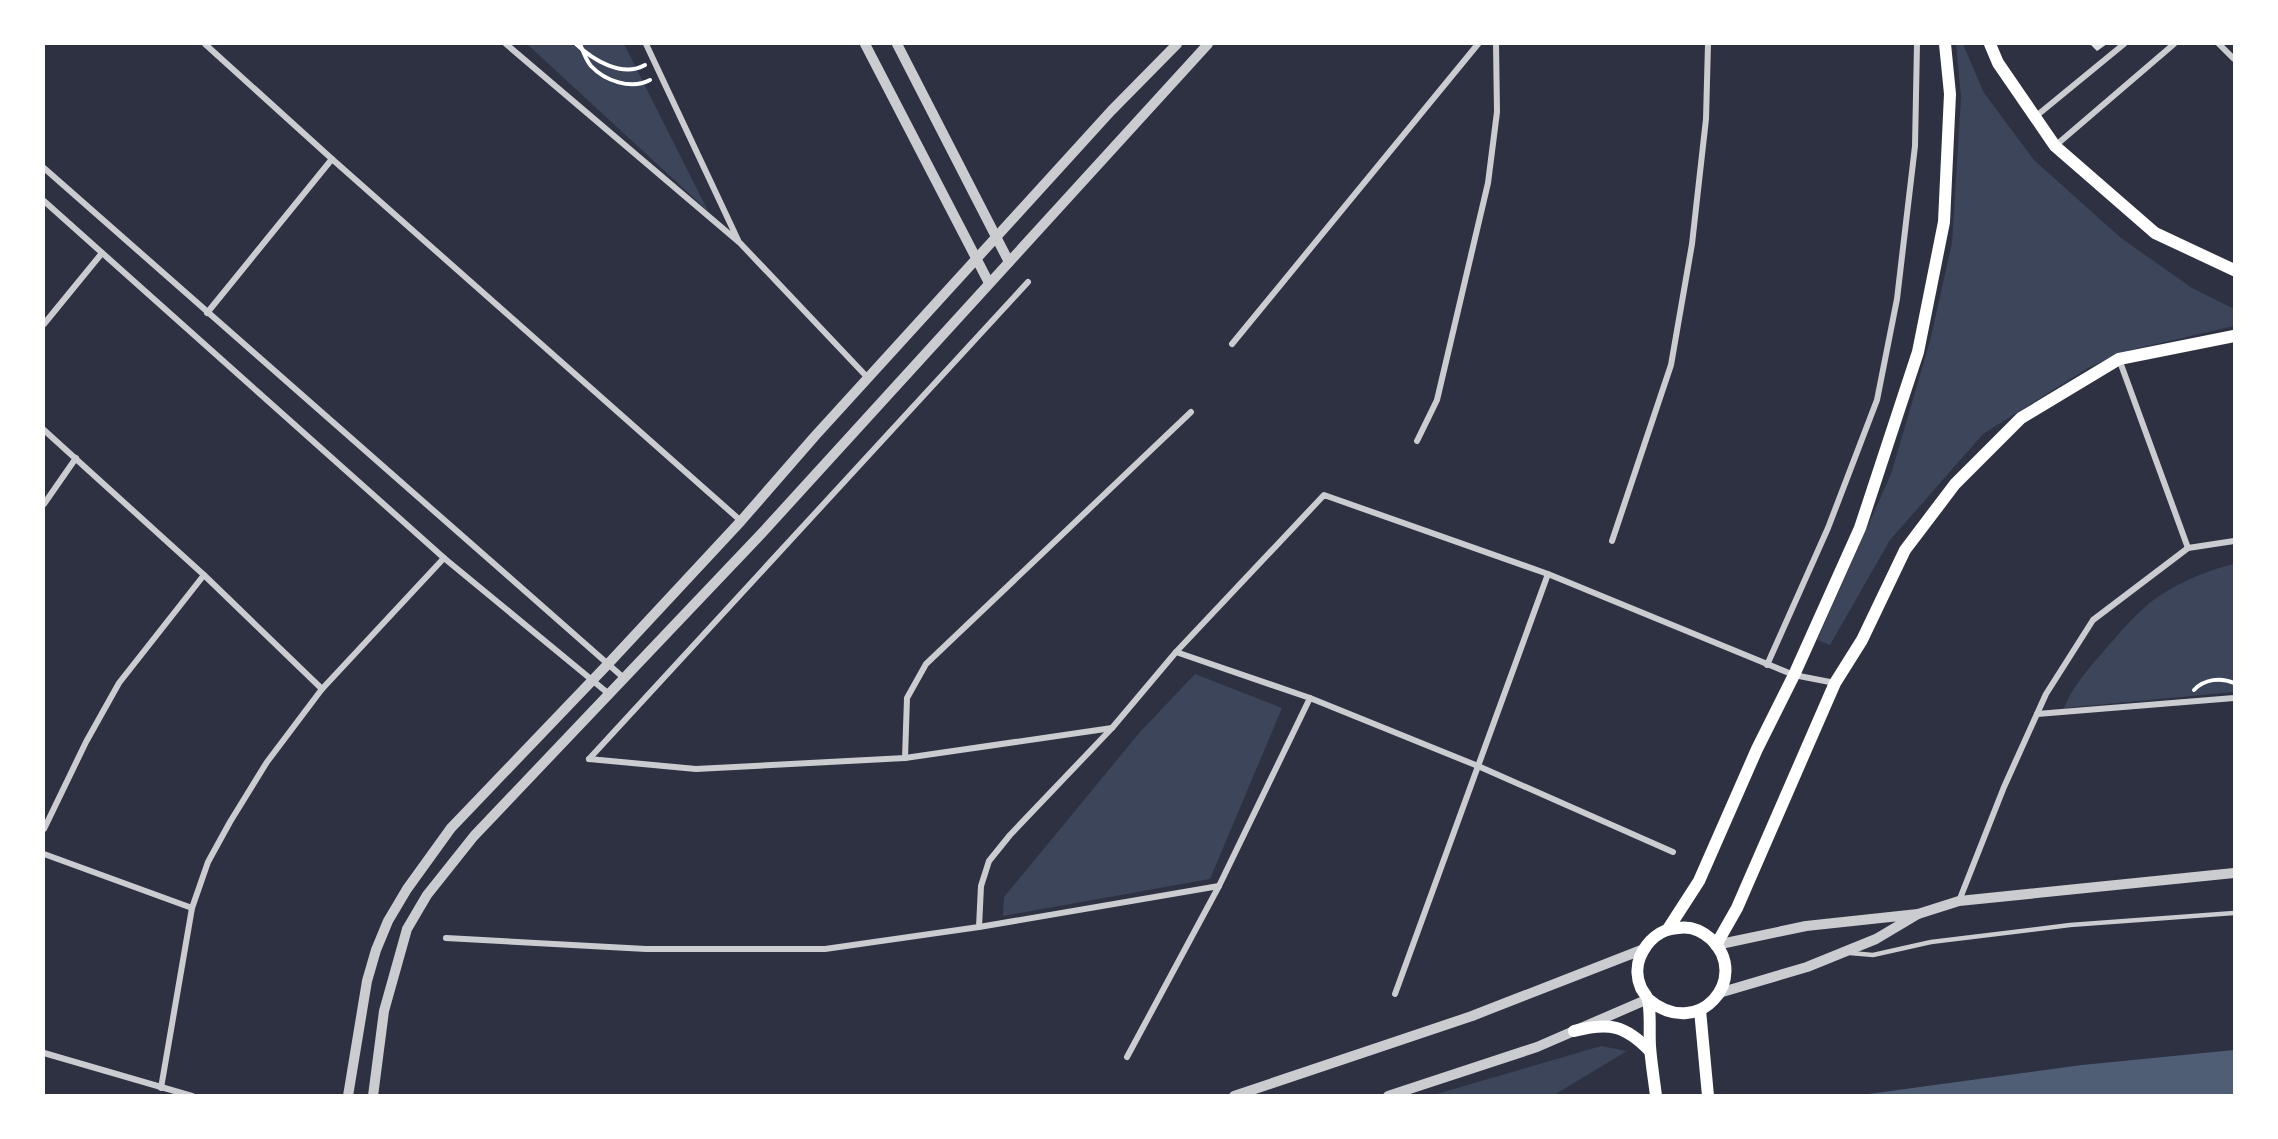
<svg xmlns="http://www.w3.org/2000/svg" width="2278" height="1139" font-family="'Varela Round',sans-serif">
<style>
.green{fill:#3c4559}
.water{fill:#4f5d75}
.building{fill:#e0e0e3}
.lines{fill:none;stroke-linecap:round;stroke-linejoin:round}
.path{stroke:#fff;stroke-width:4}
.service{stroke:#caccd0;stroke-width:4.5}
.minor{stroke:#caccd0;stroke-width:6}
.tertiary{stroke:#caccd0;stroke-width:10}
.secondary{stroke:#fff;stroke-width:12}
</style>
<rect width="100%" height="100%" fill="#2d3142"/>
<g class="green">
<path d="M527 44H624L708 211Z"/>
<path d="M1956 44H1963L1984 93 2034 160 2121 238 2192 288 2234 309V326L2122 352 2088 368 1983 434 1890 540 1830 645 1817 640 1891 474 1930 341 1952 243 1961 97Z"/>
<path d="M2234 564V692L2064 708C2073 686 2088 669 2103 652 2116 637 2129 621 2144 608 2167 587 2204 571 2234 564Z"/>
<path d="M1195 674 1282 708 1210 879 1003 916 1004 897 1140 732Z"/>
<path d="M1601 1046 1627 1051 1554 1095H1433Z"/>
</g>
<path class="water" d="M2234 1050V1095H1861L2082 1065Z"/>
<path class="building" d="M2090 44H2107L2097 51Z"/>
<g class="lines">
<g class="path">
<path d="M576 44C593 60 622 78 645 65"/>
<path d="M580 44C583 51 586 60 591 66 605 81 631 90 650 80"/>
<path d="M2194 690C2204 679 2221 677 2234 683"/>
</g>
<path class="service" d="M1850 953 1873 955 1931 942 2070 925 2234 913"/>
<g class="minor">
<path d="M205 44 332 159 741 521"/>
<path d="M506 44 740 243 868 378"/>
<path d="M646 44 738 240"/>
<path d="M2219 44 2234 59"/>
<path d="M2035 117 2124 44"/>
<path d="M2055 146 2174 44"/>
<path d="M44 168 625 679"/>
<path d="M44 201 444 558 609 694"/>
<path d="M207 313 332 159"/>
<path d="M44 324 102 253"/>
<path d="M1232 344 1478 44"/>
<path d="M2119 359 2188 548"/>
<path d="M44 430 204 575 322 689"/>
<path d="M1417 441 1437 400 1488 183 1497 112 1496 44"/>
<path d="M44 504 76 458"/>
<path d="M1612 541 1671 365 1692 244 1706 119 1708 44"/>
<path d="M1176 652 1310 698 1478 766 1673 852"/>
<path d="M1767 665 1828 528 1877 400 1897 299 1915 146 1917 44"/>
<path d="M2037 714 2234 698"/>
<path d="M905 758 907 698 926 664 1191 412"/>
<path d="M589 759 1028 282"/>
<path d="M589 759 696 769 905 758 1112 728"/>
<path d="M44 829 86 742 119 683 204 575"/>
<path d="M44 854 192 908"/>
<path d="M1959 901 2004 787 2046 694 2093 620 2188 548 2234 541"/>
<path d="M979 927 981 886 989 861 1010 835 1112 728 1176 652 1324 495 1548 574 1794 675 1835 683"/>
<path d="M446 938 646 949H825L979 927 1219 886"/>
<path d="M1395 994 1548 574"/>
<path d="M44 1053 192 1096"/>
<path d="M1127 1057 1219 886 1310 698"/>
<path d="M161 1088 192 908 208 862 230 822 267 762 322 689 444 558"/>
</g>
<g class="tertiary">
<path d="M865 44 989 283"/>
<path d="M897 44 1009 262"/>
<path d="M1918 914 1959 901 2234 873"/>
<path d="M1716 945 1806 926 1918 914 1876 939 1807 967 1719 993"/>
<path d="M348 1096 367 981 376 950 388 921 407 889 451 828 608 664 741 521 815 436 1111 111 1177 44"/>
<path d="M373 1096 384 1011 407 929 427 895 474 836 762 533 1208 44"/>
<path d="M1234 1096 1472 1016 1644 949"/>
<path d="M1388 1096 1537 1047 1648 999"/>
</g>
<g class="secondary">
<path d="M1990 44 1998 63 2055 146 2155 233 2234 270"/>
<path d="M1668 929 1699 881 1757 749 1794 675 1860 528 1918 352 1944 222 1950 94 1945 44"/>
<path d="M1716 945 1737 908 1835 683 1862 640 1905 550 1955 484 2021 418 2119 359 2234 336"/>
<path d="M1648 999C1698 1042 1752 978 1711 939 1702 931 1690 926 1678 928 1660 929 1647 941 1640 957 1636 967 1637 979 1641 988 1643 992 1647 996 1648 1000 1651 1014 1649 1031 1650 1046 1651 1062 1654 1079 1656 1096"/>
<path d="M1700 1010 1708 1096"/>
<path d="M1574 1031C1609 1022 1625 1025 1650 1051"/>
</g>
</g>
<rect width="2278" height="1139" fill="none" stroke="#ffffff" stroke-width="90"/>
</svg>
